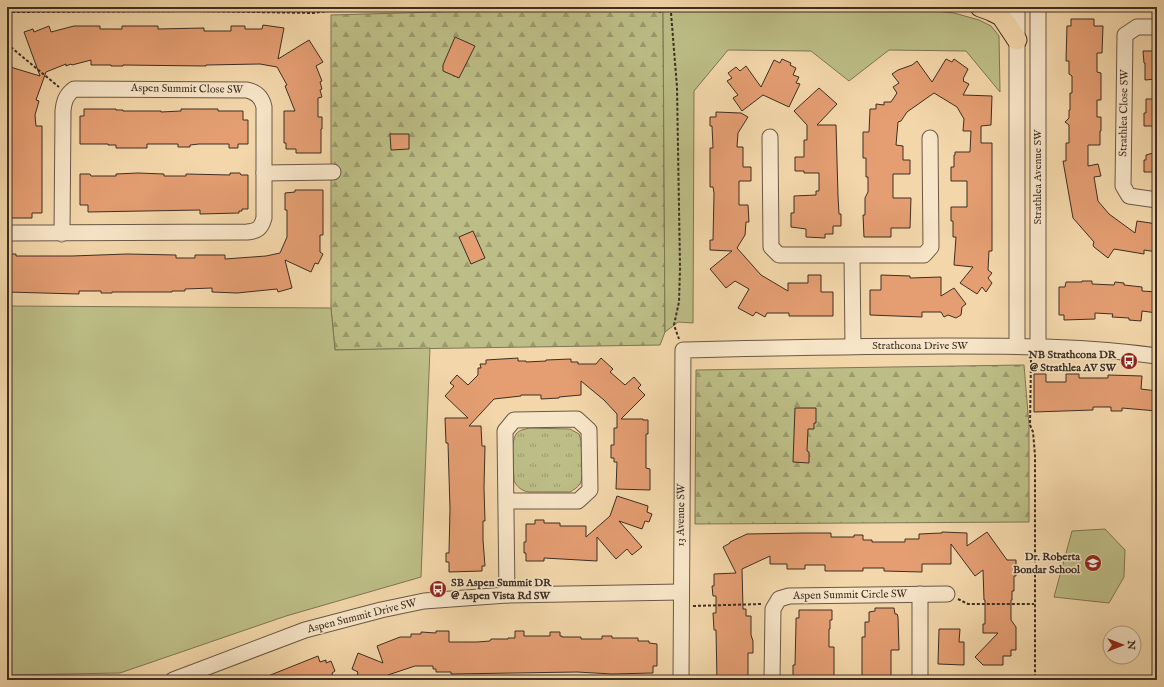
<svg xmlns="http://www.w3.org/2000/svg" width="1164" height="687" font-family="'IM FELL English',serif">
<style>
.grass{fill:url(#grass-tufts);stroke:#7e7655}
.forest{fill:url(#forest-firs);stroke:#7e7655}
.park{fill:#bdbe87;stroke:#7e7655}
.building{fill:#e49e72;stroke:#3e2e23}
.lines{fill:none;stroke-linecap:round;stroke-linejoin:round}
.minor-casing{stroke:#6b5845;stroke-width:17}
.major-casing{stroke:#3e2e23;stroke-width:21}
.path{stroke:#3e2e23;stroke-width:2;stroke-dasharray:3 2;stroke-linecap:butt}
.minor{stroke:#f7e5c8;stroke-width:15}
.major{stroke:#f3d7aa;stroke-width:19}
.labels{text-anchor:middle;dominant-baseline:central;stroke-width:3;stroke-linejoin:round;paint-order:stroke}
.street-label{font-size:11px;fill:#3e2e23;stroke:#f7e5c8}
.poi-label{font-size:11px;font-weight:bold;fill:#3e2e23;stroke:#f7e5c8;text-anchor:end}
</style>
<defs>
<pattern id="grass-tufts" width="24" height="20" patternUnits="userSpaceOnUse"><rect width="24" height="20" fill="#bdbe87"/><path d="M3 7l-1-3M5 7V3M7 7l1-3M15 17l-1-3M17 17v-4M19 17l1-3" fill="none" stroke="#9b9b6e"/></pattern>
<pattern id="forest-firs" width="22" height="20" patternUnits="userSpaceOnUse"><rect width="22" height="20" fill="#bdbe87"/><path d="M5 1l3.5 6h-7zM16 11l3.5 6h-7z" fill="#9b9b6e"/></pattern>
</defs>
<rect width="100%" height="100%" fill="#f3d7aa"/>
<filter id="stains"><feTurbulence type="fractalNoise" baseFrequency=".005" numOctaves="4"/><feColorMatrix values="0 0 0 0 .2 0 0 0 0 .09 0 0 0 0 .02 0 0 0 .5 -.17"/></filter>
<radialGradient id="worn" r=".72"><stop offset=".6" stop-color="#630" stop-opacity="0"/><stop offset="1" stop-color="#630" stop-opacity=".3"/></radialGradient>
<path class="grass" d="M530 428 570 429 579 434 581 440C581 450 585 475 580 484 577 488 573 490 570 492H529C522 491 517 487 514 481 514 470 510 443 516 434 519 430 525 429 530 428Z"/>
<g class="forest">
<path d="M612 7H663L665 332 660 345 335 350 331 308V15Z"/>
<path d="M1024 365 1029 425V522L695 524 696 370Z"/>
</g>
<g class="park">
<path d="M663 7H897L954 13 979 20 991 26 999 36 1000 92 966 51 889 50 849 81 811 51 728 50 694 91 693 323 678 322 665 332Z"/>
<path d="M7 306 331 308 335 350 430 348 421 577 286 616 120 673 7 675Z"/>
<path d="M1105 529 1125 550 1124 577 1109 603 1054 597 1072 531Z"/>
</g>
<g class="building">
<path d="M1071 19H1094V26H1103L1102 53H1097V72L1101 73V100H1097V117H1101V131H1100V145H1088V166L1098 164 1101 176 1094 177 1098 201 1109 214 1135 233 1137 221 1157 224V252L1144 250V254L1114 249 1108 258 1094 247 1093 245 1094 242 1073 218 1063 161H1066V143H1069V125L1065 122 1069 118V110H1070V93H1072V76L1069 74V61H1066L1067 26H1071Z"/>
<path d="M263 25 284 28 278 59 309 40 323 62 316 66 322 81 320 82 322 89 320 90 322 97 318 98V117H322V129H321V153H296V149H286V143H284V111H295L285 86 287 85 277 67 260 64 206 65V66L123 65V66H111V65H91V60L72 65 71 64 66 66V64L46 72 36 100 39 101 35 115 36 126H42V213H32V218H7V66L40 76 24 32 33 29 34 32 49 26 51 32 74 26H100V29H122V26H158V29L204 28V31H231V26H245V29H262Z"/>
<path d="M455 37 475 46 459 78 443 71V65Z"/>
<path d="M1143 51H1157V79L1145 80V63H1144Z"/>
<path d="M782 59 791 63 790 65 796 68 793 75 799 77 796 83 800 84 789 107 763 95 742 111 733 98 738 95 727 81 732 78 728 73 736 67 740 71 746 66 761 87 774 60 780 63Z"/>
<path d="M946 59 952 62 954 59 968 69 963 79 964 80 963 81 969 84 963 95 992 96 991 125 981 126V143H992V251H989L988 270 992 273 988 278 992 283 986 292 982 287 977 294 960 283 973 267 954 265 956 237H953V221H951V207H967V181H951V167H954V155H955V152H970L971 131H963L964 119 957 107 934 93 907 112 901 121 898 122 896 145 903 146V160H910V174H893V198H911L910 228H891V237H864L863 215H865V198L868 192V177H866V158H863V132H869L870 109H876V104L884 105V102H891L897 93 893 87 899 83 892 74 898 70 912 65 917 61 932 82Z"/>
<path d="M819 88 837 104 817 125H836L838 196 839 214H841V226H833V234H825V238L806 237V229L791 227V213H794V196L816 195V191H819V173H804V171H795V157H804V140H807V125L794 111Z"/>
<path d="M1146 99H1157V126H1144V113H1146Z"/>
<path d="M84 109H116V110H123V111H161V112L181 111V109H218V111H243V120H248V144H238V148H229V144H199L190 145V147H178V144H147V148H116V145H108V144H80V116H84Z"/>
<path d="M716 112 741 113 748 117 738 133 737 147H743V167H751V181H739V205H748L749 222H746L745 235 737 248 761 275 788 291V283H808V275H821V292H833V316H789V313H767L765 317 756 312 753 316 738 308 749 289 735 281 726 288 710 269 732 251 710 250V240H713L714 193 713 187H710V148H713L712 126H710V117H716Z"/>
<path d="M390 134H409V149L391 150Z"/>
<path d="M1157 152V172H1144V160H1146V155Z"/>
<path d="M138 173 164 174V176H186V174L230 175V173H240L241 175H248V209H242V211H239V213L200 214V210L88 212V205H80V174H90L91 176H116V174Z"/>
<path d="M295 190H323V235H320V252L323 254 318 264 315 263 311 272 285 260 292 288 278 292 277 289 237 293 212 292V288L185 289V291H172V292H112V293H101V291H79V294L7 292V254H16V256H72L127 254 176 255V258H195V255H225V259L266 256 280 253 287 237V210H285V193L295 192Z"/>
<path d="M473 231 485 258 471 264 459 237Z"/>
<path d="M881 275 910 276V278L941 277V296L954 288 966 304 962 307 961 315 956 318 948 315 944 317 941 312H922V317L870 315V290H881Z"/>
<path d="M1082 281H1092V284L1114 285 1115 282 1124 283V285L1142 287V291L1157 292V313L1142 311 1141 321 1129 320V318L1112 317 1113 314 1095 313V319L1064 320V315H1059V287H1065L1066 282H1082Z"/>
<path d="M518 358V361H526V362L546 361V360L571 359V362H578V364H596L601 358 613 369 610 372 625 385 634 377 641 385 638 388 645 395 621 419H643V420H648V434H646V468L650 469V490L616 489 617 462H614V458H611V445H614V428H617V414L604 400 581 381V395L559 397V398L541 399V395H521V396L494 399 469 426H481L482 446H485L484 488 485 521H483V540L485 566H482V571L449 572V562H446V553H449L450 509 448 443H446L445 418H468L445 396 454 386 450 383 457 375 468 385 478 375V368H481L480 364H486V360Z"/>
<path d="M1034 374H1046V382H1066V374H1079V378H1108V375L1142 376 1141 389 1157 391V411L1122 408V411H1111V407H1093V410L1034 412Z"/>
<path d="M795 408H816V423H814V429H808L807 451 809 452V463L793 462Z"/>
<path d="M617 496 648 506 647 512 652 514 649 522 645 521 642 529 619 521 642 547 632 555 627 549 616 559 597 537V561L544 558V561H526V553H524V542H526V524H535V520H544V523H560V526H586V537L610 516Z"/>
<path d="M942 532 967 533V546L987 532 1007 560H1016V576H1014V591H1012V600H1011V620L1016 627V650H1011V656H1003V665H983L975 657 998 633H983V624H985V600H984L983 570 975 576 951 544V564H922V572L884 571V568H863V571H825V565H805V569H787V564H770V556L742 569 743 609H746V616H751V635L753 641V653H748V680H717L716 630H714L713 613H716V596H713L712 586H714V574L736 573 723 547 730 543V542L747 534 802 533H831V537H854V535H863V540H872V542H905V539H919V534L942 533Z"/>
<path d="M875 608H894L895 614H897L898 617 899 650H891V680H862V637H865V622H869V612L875 611Z"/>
<path d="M799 610H832V620H830V629H829V647H834V680H808V678H793V665H795L796 623V618H799Z"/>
<path d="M939 629H960L959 642H964V665L938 664Z"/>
<path d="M436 631H449V642H477L490 641 491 639H508V638H515V631H524V636H550V632H560V636H562V637H581V639H602V636H612V638H638V641H649V643L657 644V666H653V673L612 674 577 672 451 674V672H436V669H433V666H415L388 675 386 680H356L358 672 352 669 358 653 383 663 377 646 400 637H411V634H421V632L436 633Z"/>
<path d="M318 656 320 662 326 660V663L331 661 335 671 332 673 334 680H258Z"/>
</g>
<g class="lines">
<g class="minor-casing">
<g id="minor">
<path d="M1017 7V346"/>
<path d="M1038 7V347"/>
<path d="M1157 27H1137L1125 35 1123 186 1129 196 1157 200"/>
<path d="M770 137 771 247 779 255H924L931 247 930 138"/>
<path d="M264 173 333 172"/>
<path d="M7 233 247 232C257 231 261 229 264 218V107C262 97 256 92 247 90L74 89C66 95 64 101 63 111L62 234"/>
<path d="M852 256 853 346"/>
<path d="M506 501H578L590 490 589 430 577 419 514 420 505 431 507 595"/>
<path d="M920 594V680"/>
<path d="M173 680 305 630 381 610 424 601 507 595 681 592"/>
<path d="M681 680 683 350C771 348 858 346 946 346 1016 346 1087 346 1157 356"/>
<path d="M772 680 773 609 779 599 789 596 947 594"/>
</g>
</g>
<g class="major-casing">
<path id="major" d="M980 7 991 11 1001 16 1017 40"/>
</g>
<g class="path">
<path d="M649 7 661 12"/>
<path d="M7 12 196 11 313 13 328 11 337 7"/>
<path d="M671 13 677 87 680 268 679 302 674 325 679 339"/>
<path d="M7 44 59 87"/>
<path d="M1031 360 1030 425 1033 432 1035 455V680"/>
<path d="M958 599 968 604H1034"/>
<path d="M693 606 761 604"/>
</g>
<use href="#minor" class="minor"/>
<use href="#major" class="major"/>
</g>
<defs>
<g id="bus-disc" transform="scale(0.9)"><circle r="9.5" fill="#8f2418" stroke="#f7e5c8"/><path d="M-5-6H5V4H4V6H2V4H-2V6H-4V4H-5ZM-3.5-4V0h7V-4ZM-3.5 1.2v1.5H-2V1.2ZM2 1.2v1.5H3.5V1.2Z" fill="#fff"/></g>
<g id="school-disc" transform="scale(0.9)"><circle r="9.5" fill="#8f2418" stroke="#f7e5c8"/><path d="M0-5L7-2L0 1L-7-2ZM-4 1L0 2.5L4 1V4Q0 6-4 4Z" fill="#fff"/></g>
</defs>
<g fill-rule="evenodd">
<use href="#bus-disc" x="1129" y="361"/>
<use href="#school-disc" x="1093" y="563"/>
<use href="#bus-disc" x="438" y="589"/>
</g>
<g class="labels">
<g class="street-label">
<text transform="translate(187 89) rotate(1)">Aspen Summit Close SW</text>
<text transform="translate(1124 113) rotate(-89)">Strathlea Close SW</text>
<text transform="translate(1038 177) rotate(-90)">Strathlea Avenue SW</text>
<text x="920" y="346">Strathcona Drive SW</text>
<text transform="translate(681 515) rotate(-89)">13 Avenue SW</text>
<text transform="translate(850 595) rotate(-1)">Aspen Summit Circle SW</text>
<text transform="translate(362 616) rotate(-14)">Aspen Summit Drive SW</text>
</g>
<g class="poi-label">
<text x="1116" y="355">NB Strathcona DR<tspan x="1116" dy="13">@ Strathlea AV SW</tspan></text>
<text x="1080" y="557">Dr. Roberta<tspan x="1080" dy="13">Bondar School</tspan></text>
<text x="451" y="583" text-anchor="start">SB Aspen Summit DR<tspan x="451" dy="13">@ Aspen Vista Rd SW</tspan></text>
</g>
</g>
<rect width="1164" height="687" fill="none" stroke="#f3d7aa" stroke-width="24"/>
<rect x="8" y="8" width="1148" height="671" fill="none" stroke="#3e2e23" stroke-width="2"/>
<rect x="12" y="12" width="1140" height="663" fill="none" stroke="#3e2e23"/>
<g transform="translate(1122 645) rotate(90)"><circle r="19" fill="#f7e5c8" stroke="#ad9c86"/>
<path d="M0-3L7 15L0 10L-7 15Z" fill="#8f2418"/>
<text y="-6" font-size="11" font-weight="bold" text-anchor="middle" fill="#3e2e23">N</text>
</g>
<rect width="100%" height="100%" filter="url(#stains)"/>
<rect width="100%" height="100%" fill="url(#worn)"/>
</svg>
